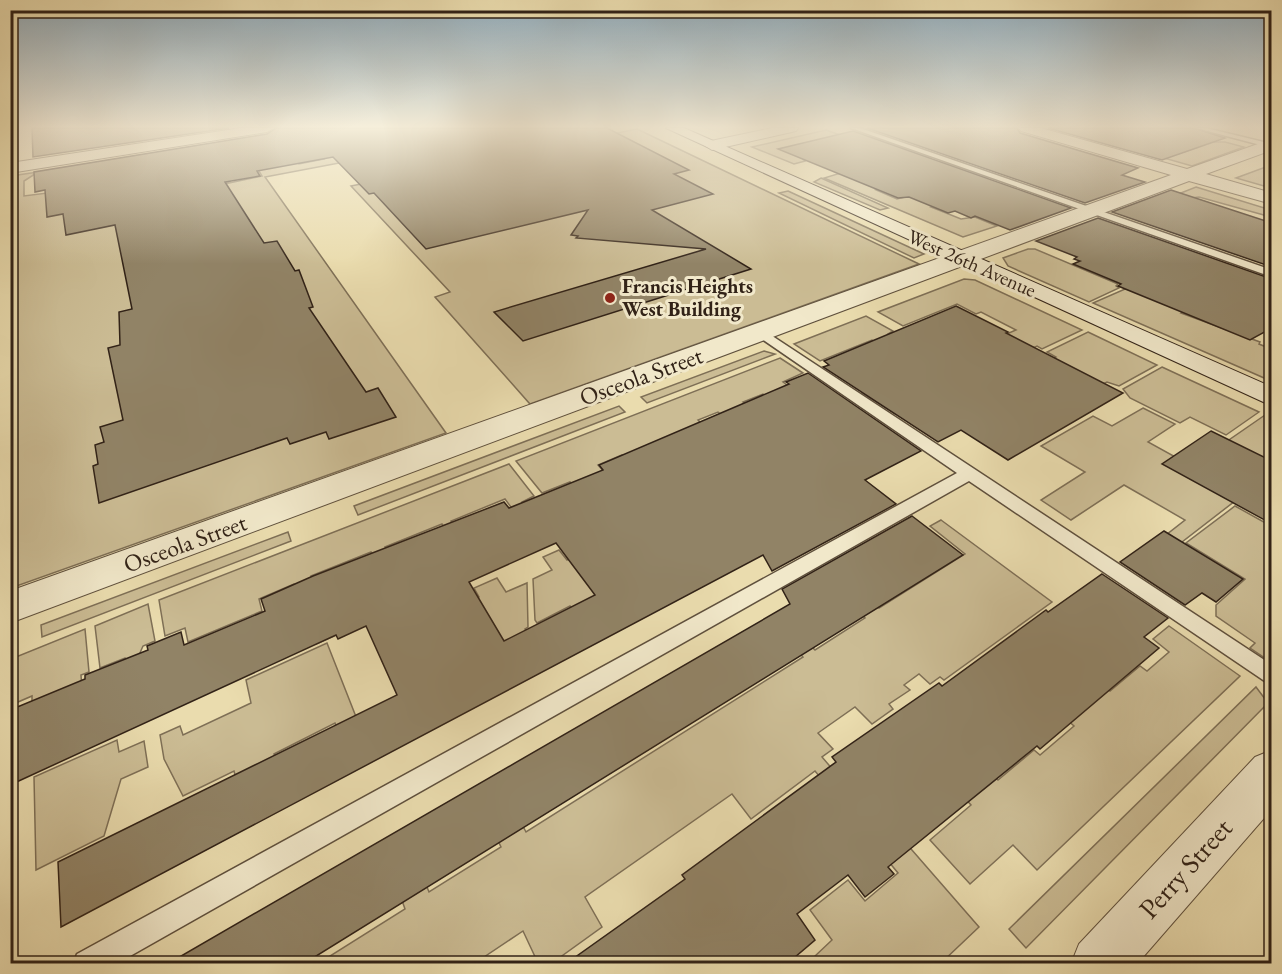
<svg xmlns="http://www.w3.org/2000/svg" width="1282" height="974" font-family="'EB Garamond',serif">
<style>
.green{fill:#cbbc94;stroke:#7e6f56;stroke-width:1.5;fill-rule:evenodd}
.building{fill:#918366;stroke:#312217;stroke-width:1.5;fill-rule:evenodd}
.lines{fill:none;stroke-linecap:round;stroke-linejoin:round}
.lane-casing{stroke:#5f503d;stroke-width:3}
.street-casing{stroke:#5f503d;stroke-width:2}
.secondary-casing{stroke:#312217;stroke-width:2}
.lane{fill:#f1e8ca;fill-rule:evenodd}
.street{fill:#f1e8ca;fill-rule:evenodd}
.secondary{fill:#f1e8ca;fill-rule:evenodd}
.poi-dot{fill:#8f2418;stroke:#f1e8ca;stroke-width:2}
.labels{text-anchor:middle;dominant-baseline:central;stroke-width:6;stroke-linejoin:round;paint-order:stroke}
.far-street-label{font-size:20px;fill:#312217;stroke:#f1e8ca}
.far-poi-label{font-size:20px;font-weight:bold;fill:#312217;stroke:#f1e8ca;text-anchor:start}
.street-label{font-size:24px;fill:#312217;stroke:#f1e8ca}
.near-street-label{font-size:28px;fill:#312217;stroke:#f1e8ca}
</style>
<rect width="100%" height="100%" fill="#eadcae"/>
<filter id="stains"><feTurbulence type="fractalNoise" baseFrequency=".00333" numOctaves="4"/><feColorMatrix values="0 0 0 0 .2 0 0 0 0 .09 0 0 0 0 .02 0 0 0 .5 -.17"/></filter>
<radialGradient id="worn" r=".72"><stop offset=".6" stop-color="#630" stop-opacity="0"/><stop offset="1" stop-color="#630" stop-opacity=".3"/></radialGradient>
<g class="green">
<path d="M313 128H337L381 139 367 128H374L381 134 419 128H439L487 135 265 177 446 433 11 588V176L38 172 24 181V196L223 171 230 182 215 186 262 176 257 168 293 157 299 164 324 159 315 149Z"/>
<path d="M1153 128H1172L1166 129C1179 134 1189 128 1202 131L1210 142H1225L1244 147 1192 166 1094 138 1178 154 1196 148Z"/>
<path d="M637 129 919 264 530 404 435 297 450 292 351 186Z"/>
<path d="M826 130 846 137H873L931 158 803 159 805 161 794 164 752 147Z"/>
<path d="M942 162 987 178 967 184 958 198 931 207 961 219 975 217 997 226 963 237 824 178 854 169ZM918 178 934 190 897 199 876 190Z"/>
<path d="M1271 165V188L1236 178Z"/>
<path d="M821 178 888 208 880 210 814 182Z"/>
<path d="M1196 187 1271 210V217L1199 197 1158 202Z"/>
<path d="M788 191 924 254 914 258 779 193Z"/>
<path d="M1028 249H1035L1118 284 1116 286 1119 288 1089 302 1008 266 1003 258Z"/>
<path d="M964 279 975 280 1082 330 1042 349 1037 346 895 414 862 393 911 364 872 340 820 361 794 344 866 316 893 331 888 334 919 352 977 347 1016 330 981 312 976 314 957 304 903 326 878 312Z"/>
<path d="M1125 289H1133L1184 311 1181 313 1260 342 1259 344 1271 349V381L1093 303Z"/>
<path d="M1088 332 1157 365 1119 386 1107 382 1103 384 1053 359 1056 357 1047 352Z"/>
<path d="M764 351 775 354 647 403 641 397Z"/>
<path d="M780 358 803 373 783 382 791 388 768 398 763 394 743 402 751 409 760 447 718 412 698 420 706 428 634 468 622 455 598 465 605 473 574 486 570 482 542 493 516 461Z"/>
<path d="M1162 367 1259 412 1226 435 1190 417 1180 423 1130 398 1123 389Z"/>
<path d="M619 406 625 412 358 515 354 506Z"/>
<path d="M1143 408 1175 424 1148 442 1197 469 1257 484 1147 569 1134 560 1185 520 1124 485 1071 520 1041 500 1085 472 1041 446 1093 416 1112 426Z"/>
<path d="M1265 415 1271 418V471L1226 442Z"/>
<path d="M509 464 534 496 522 502 547 536 536 541 505 499 451 521 482 571 472 574 442 524 385 547 412 604 399 610 371 552 311 576 334 636 316 644 294 584 259 599 262 611 188 642 185 628 165 636 159 600Z"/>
<path d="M1235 506 1271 526V662L1250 648 1255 643 1216 616V605L1245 579 1186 543Z"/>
<path d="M941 520 1052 602 944 680 940 677 930 684 919 674 904 685 910 690 889 704 893 709 872 724 855 707 818 733 833 749 822 757 883 828 871 838 815 771 751 819 732 794 585 897 602 927 552 963H538L523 931 475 963 323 964 322 961 405 909 382 844 404 830 429 892 501 847 474 789 496 775 526 832 803 657 767 619 778 612 815 650 865 618 826 582 841 574 879 608 965 554 930 526Z"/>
<path d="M288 532 291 541 42 637 41 625Z"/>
<path d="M590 548 621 629 596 642 570 606 537 623 535 620 533 579 552 570 543 557 559 550 567 560Z"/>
<path d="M497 578 506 592 527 583 528 627 525 629 548 666 427 622 479 597 474 588Z"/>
<path d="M148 604 155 641 143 646 128 680 125 658 100 668 95 626Z"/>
<path d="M1169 626 1240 676 1037 870 1013 845 970 884 930 840 971 805 953 785 980 763 998 780 1034 750 1040 755 1074 726 1057 711 1095 680 1110 691 1140 666 1147 671 1169 652 1153 639Z"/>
<path d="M85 629 89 672 81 675 82 690 32 711V696L11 705V659Z"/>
<path d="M327 643 360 727 340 737 335 723 274 754 289 805 249 827 234 771 183 796 164 759 160 735 180 726 183 735 251 703 246 680Z"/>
<path d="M1256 687 1268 703 1026 948 1009 929Z"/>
<path d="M117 740 119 752 144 741 148 767 121 779 104 836 36 870 34 777Z"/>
<path d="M898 834 979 927 941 963H820L815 956 832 940 810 910 848 880 865 901 898 873 879 850Z"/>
</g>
<g class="building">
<path d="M32 128H229L33 157Z"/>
<path d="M276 128H607L689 170 674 174 713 194 652 210 751 269 523 341 494 312 706 249 576 238 578 236 571 235 588 210 426 249 374 193 369 194 333 157 257 171 260 176 225 182 264 243 277 241 295 271 299 270 313 307 309 308 366 392 378 388 396 417 329 439 326 432 290 444 287 438 99 503 93 466 98 464 95 445 104 442 100 427 123 420 108 348 120 345 119 312 132 309 115 225 66 235 63 214 47 217 45 190 35 192 34 172 267 134Z"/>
<path d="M867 128H1017L1020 133 1138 168 1122 175 1145 182 1085 203Z"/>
<path d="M1048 128H1194L1225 138 1162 160Z"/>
<path d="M853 131 1071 208 1010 230 975 216 971 218 955 211 948 213 909 197 898 198 778 149Z"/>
<path d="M1171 190 1272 223V267L1112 212Z"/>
<path d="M1098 218 1272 279V328L1250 340 1118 286 1121 284 1073 264 1080 261 1074 259 1077 257 1036 241Z"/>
<path d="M956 306 1008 332 1006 333 1123 393 1008 460 961 430 938 442 823 367 829 365 824 361Z"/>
<path d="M808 373 921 451 865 480 896 504 772 571 763 555 61 927 58 862 397 695 366 626 338 639 336 635 10 785V710L85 679V675L148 650 147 646 181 632 184 645 265 611 261 599 313 576 504 502 509 508 603 470 599 465 789 384 786 382ZM556 543 595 595 504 641 469 582Z"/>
<path d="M1211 431 1272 461V524L1162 464Z"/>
<path d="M912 516 963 555 305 963H169L790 604 782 589Z"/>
<path d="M1164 531 1243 579 1216 602 1202 593 1185 605 1120 562Z"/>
<path d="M1102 574 1168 618 1144 637 1159 648 1040 749 1037 746 888 867 894 874 865 897 848 875 797 914 815 940 788 963H567L685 879 682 875 836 762 832 757 939 683 942 686 1046 610 1048 612Z"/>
</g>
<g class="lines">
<g class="lane-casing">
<g id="lane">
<path d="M851 128H860L1272 270V277Z"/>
<path d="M1196 128H1206L1272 144V148Z"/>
<path d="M760 328 1272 665V686L969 481 116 964H73L77 954 957 473 756 335 754 332Z"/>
</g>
</g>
<g class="street-casing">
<g id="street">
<path d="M241 128H274L267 132 10 173V163Z"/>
<path d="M772 128H798L796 131 712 150 704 145 706 142Z"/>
<path d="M1019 128H1041L1187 169 1272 139V150L1206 174 1272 193V204L1189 181 10 623V591L1171 175 1021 131Z"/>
<path d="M1272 750V809L1137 964H1071L1079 944 1255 757Z"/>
</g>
</g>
<g class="secondary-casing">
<path id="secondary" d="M666 128H684L1272 387V406Z"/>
</g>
<use href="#lane" class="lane"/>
<use href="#street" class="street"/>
<use href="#secondary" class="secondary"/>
</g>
<linearGradient id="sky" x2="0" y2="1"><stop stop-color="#8fabbc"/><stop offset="0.48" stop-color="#f6efdb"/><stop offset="1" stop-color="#f6efdb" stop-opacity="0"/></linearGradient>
<rect width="1282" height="264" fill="url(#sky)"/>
<circle class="poi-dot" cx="610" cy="298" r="6"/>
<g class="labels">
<g class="far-street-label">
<text transform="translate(972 263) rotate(24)">West 26th Avenue</text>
</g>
<g class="far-poi-label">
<text x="622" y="286">Francis Heights<tspan x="622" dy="23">West Building</tspan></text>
</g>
<g class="street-label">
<text transform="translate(641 376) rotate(-20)">Osceola Street</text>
<text transform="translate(185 543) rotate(-20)">Osceola Street</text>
</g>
<g class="near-street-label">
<text transform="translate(1185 868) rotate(-48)">Perry Street</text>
</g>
</g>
<rect width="1282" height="974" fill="none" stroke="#eadcae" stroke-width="36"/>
<rect x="12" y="12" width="1258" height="950" fill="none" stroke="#312217" stroke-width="3"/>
<rect x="18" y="18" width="1246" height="938" fill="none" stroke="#312217" stroke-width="1.5"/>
<rect width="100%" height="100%" filter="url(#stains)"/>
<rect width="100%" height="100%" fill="url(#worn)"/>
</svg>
